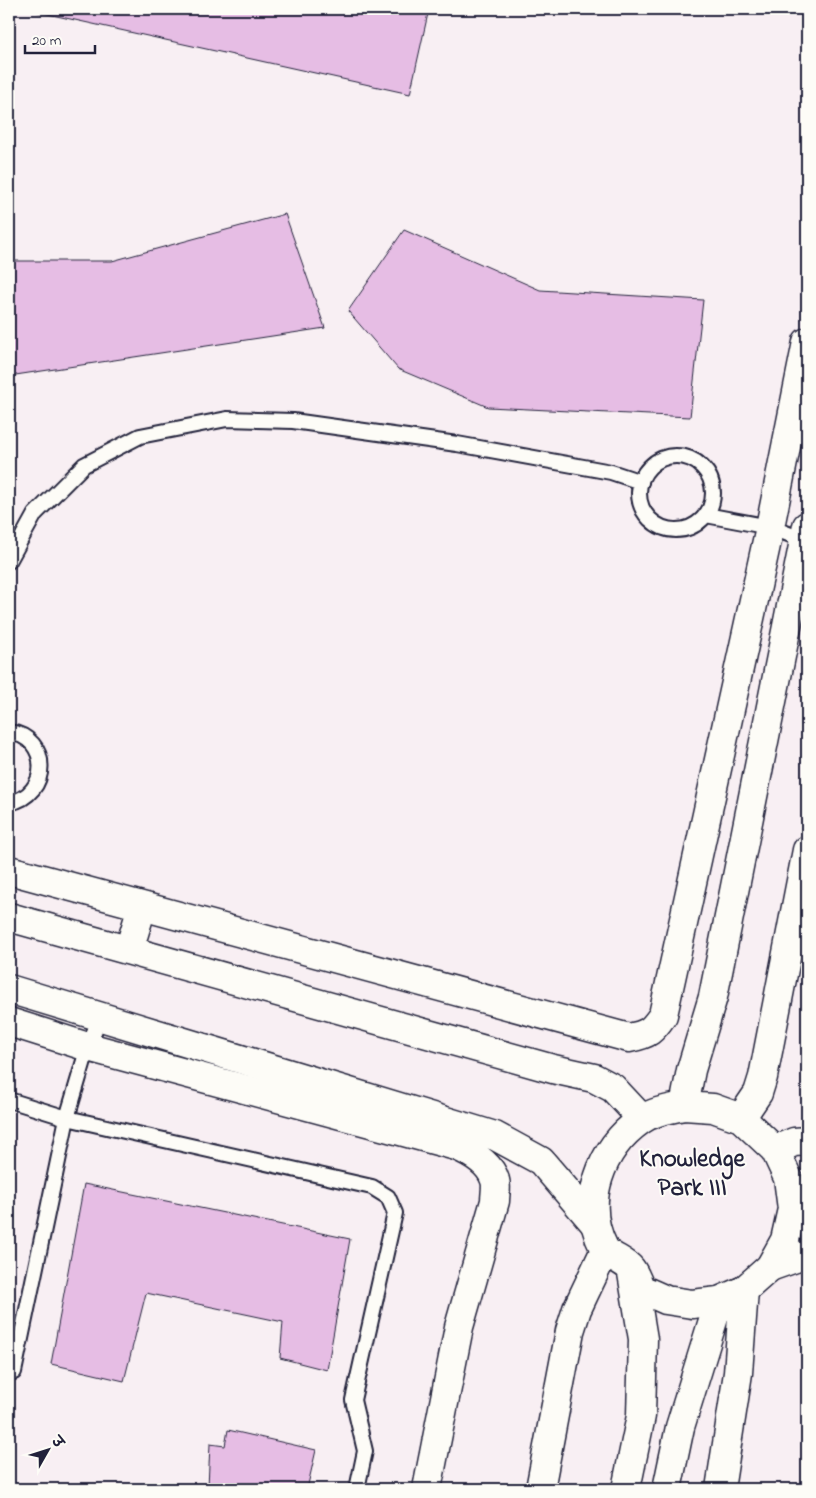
<svg xmlns="http://www.w3.org/2000/svg" width="816" height="1498" font-family="'Indie Flower','Playpen Sans Deva',sans-serif">
<style>
.building{fill:#e6bde4;stroke:#22223b}
.lines{fill:none;stroke-linecap:round;stroke-linejoin:round}
.service-casing{stroke:#22223b;stroke-width:18}
.minor-casing{stroke:#22223b;stroke-width:31}
.tertiary-casing{stroke:#22223b;stroke-width:31}
.service{stroke:#fdfcf7;stroke-width:14}
.minor{stroke:#fdfcf7;stroke-width:28}
.tertiary{stroke:#fdfcf7;stroke-width:28}
.labels{text-anchor:middle;dominant-baseline:central;stroke-width:4;stroke-linejoin:round;paint-order:stroke}
.district-label{font-size:25px;font-weight:bold;fill:#22223b;stroke:#fdfcf7}
</style>
<rect width="100%" height="100%" fill="#f8eff3"/>
<filter id="ink" filterUnits="userSpaceOnUse"><feTurbulence type="fractalNoise" baseFrequency=".02" numOctaves="2"/><feDisplacementMap in="SourceGraphic" scale="10" xChannelSelector="R" yChannelSelector="G"/><feConvolveMatrix kernelMatrix="1 2 1 2 8 2 1 2 1" color-interpolation-filters="sRGB"/></filter>
<g filter="url(#ink)">
<g class="building">
<path d="M25 9H429L410 94Z"/>
<path d="M285 214 325 328 9 376V261H112Z"/>
<path d="M404 230 540 290 703 300 690 417 488 407 398 369 348 311Z"/>
<path d="M84 1184 350 1239 327 1370 280 1358 283 1322 146 1293 124 1381 51 1364Z"/>
<path d="M228 1430 316 1450 307 1489H217L208 1487 210 1444 225 1446Z"/>
</g>
<g class="lines">
<g class="service-casing">
<g id="service">
<circle cx="676" cy="493" r="37"/>
<path d="M706 515 770 527 804 540"/>
<path d="M9 561 35 514 84 465 140 436 227 419 293 421 457 444 611 472 641 482"/>
<path d="M9 732C51 737 51 795 9 803"/>
<path d="M9 1100 67 1118 372 1187 388 1197 395 1213 353 1400 365 1451 357 1489"/>
<path d="M14 1372 67 1118 88 1047 100 1017"/>
</g>
</g>
<g class="minor-casing">
<g id="minor">
<path d="M9 870 629 1038C649 1034 652 1031 663 1015L770 527 807 342"/>
<path d="M129 950 142 907"/>
<path d="M9 1022 88 1047 456 1146C470 1152 490 1163 495 1180 497 1186 495 1195 495 1201L459 1327 427 1489"/>
<path d="M540 1489 570 1331 577 1309 605 1250"/>
<path d="M720 1489 738 1373 744 1290"/>
</g>
</g>
<g class="tertiary-casing">
<g id="tertiary">
<path d="M9 917 553 1069 594 1078 613 1088 642 1119"/>
<path d="M9 989 495 1136 541 1161 595 1224"/>
<path d="M684 1106 713 1108 741 1118 775 1150 788 1178 792 1209 785 1240 770 1267 744 1290 719 1301 692 1304 666 1300 641 1289C638 1283 635 1274 631 1269 624 1260 609 1257 604 1248 580 1202 601 1148 641 1120 654 1111 670 1109 684 1106Z"/>
<path d="M684 1106 691 1070 713 997 807 526"/>
<path d="M741 1118 758 1093 763 1077 807 850"/>
<path d="M775 1150 794 1142 807 1141"/>
<path d="M770 1267 807 1254"/>
<path d="M626 1489 641 1416 643 1339 632 1273"/>
<path d="M667 1489 680 1427 719 1301"/>
</g>
</g>
<use href="#service" class="service"/>
<use href="#minor" class="minor"/>
<use href="#tertiary" class="tertiary"/>
</g>
</g>
<g class="labels">
<g class="district-label">
<text x="692" y="1160">Knowledge<tspan x="692" dy="29">Park III</tspan></text>
</g>
</g>
<rect width="816" height="1498" fill="none" stroke="#fdfcf7" stroke-width="30"/>
<rect x="15" y="15" width="786" height="1468" fill="none" stroke="#22223b" stroke-width="2" filter="url(#ink)"/>
<g transform="translate(48 1450) rotate(51)" stroke="#fdfcf7" stroke-width="4" paint-order="stroke">
<path d="M0-4L9 19L0 12L-9 19Z" fill="#22223b"/>
<text y="-8" font-size="14" font-weight="bold" text-anchor="middle" fill="#22223b">उ</text>
</g>
<path d="M25 45v8h70v-8" fill="none" stroke="#22223b" stroke-width="2.5"/>
<text x="32" y="45" font-size="15" fill="#22223b" stroke="#fdfcf7" stroke-width="4" paint-order="stroke">20 m</text>
</svg>
